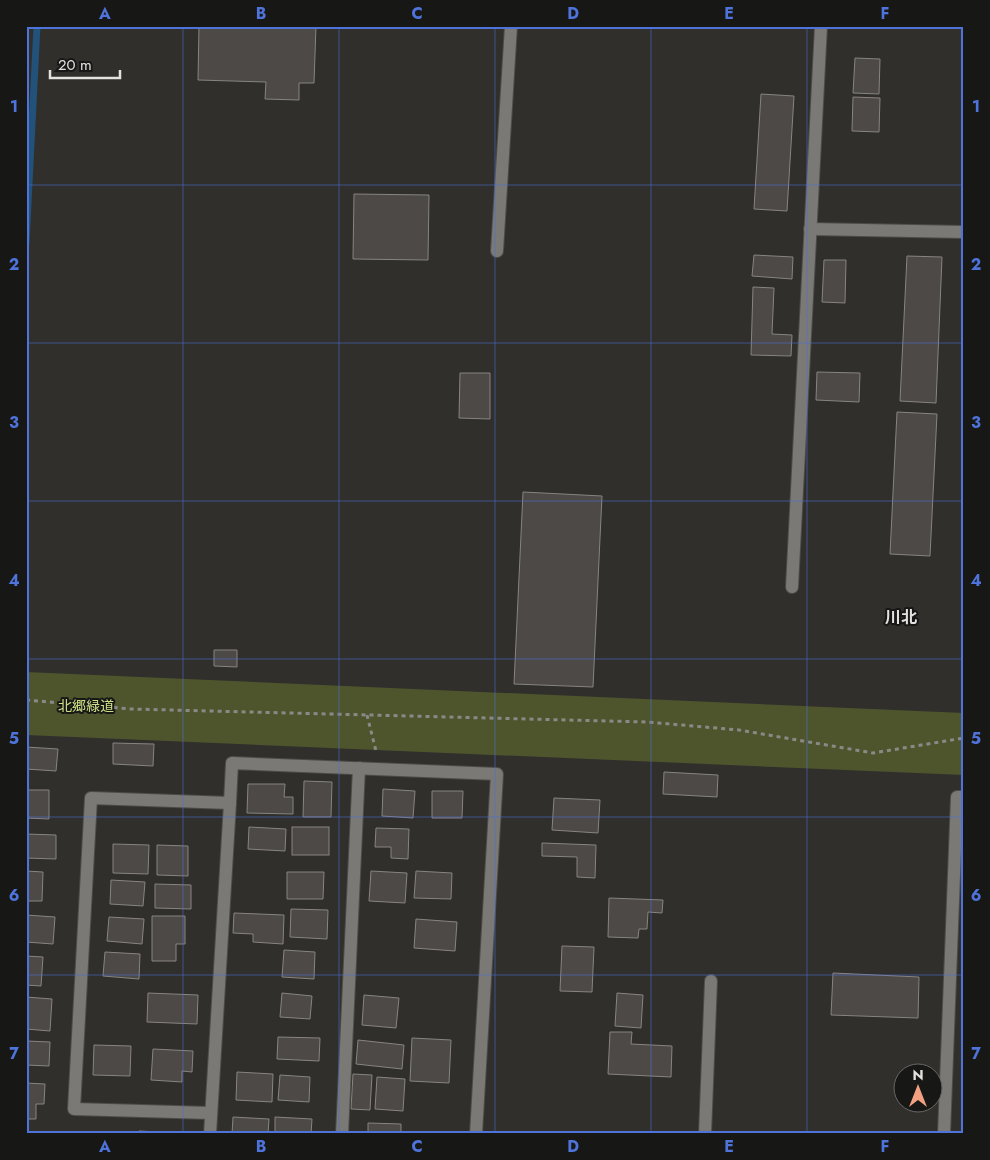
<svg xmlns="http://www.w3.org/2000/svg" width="990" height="1160" font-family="Jost,'Noto Sans JP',sans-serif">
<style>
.green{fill:#4e552d}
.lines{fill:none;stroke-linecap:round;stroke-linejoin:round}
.stream{stroke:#225179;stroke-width:7}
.building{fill:#4c4947;stroke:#878482}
.minor-casing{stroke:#4d4c4a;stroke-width:14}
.path{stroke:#8a8986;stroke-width:3;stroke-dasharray:4 4;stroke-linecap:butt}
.minor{stroke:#7a7976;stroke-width:12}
.grid{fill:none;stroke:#4e73da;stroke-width:1;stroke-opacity:0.55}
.labels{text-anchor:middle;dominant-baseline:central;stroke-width:4;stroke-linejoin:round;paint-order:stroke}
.park-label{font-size:14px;fill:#cee087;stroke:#171716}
.quarter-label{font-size:16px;font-weight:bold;fill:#e3e2e0;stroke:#171716}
.neatline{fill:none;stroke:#4e73da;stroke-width:2}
.grid-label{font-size:16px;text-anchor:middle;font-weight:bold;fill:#4e73da}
</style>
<rect width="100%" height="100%" fill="#302f2c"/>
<path class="green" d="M26 672 964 713V775L26 735Z"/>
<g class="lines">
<path class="stream" d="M26 242 37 26"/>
</g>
<g class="building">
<path d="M199 26H316L314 83H299V100L265 99 266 82 198 80Z"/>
<path d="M855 58 880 59 879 94 853 93Z"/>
<path d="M761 94 794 96 787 211 754 209Z"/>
<path d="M853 97 880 98 879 132 852 131Z"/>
<path d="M354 194 429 195 428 260 353 259Z"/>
<path d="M754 255 793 257 792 279 752 276Z"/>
<path d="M907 256 942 257 936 403 900 401Z"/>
<path d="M824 260H846L845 303 822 302Z"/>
<path d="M753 287 774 288 772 334 792 335 791 356 751 355Z"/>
<path d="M817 372 860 373 859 402 816 400Z"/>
<path d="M460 373H490V419L459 418Z"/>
<path d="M897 412 937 414 930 556 890 554Z"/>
<path d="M523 492 602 496 593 687 514 684Z"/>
<path d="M214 650H237V667L214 666Z"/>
<path d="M113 743 154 744 153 766 113 764Z"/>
<path d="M26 747 58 749 56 771 26 769Z"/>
<path d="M664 772 718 775 717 797 663 794Z"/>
<path d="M304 781 332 782 331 817H303Z"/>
<path d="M248 784H285L284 797H293V814L247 813Z"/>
<path d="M383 789 415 791 413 818 382 816Z"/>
<path d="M26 790H49V819L26 818Z"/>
<path d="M432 791H463L462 818H432Z"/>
<path d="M554 798 600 800 598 833 552 830Z"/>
<path d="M249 827 286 829 285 851 248 849Z"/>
<rect x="292" y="827" width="37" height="28"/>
<path d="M376 828 409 829 408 859 391 858V847H375Z"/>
<path d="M26 834 56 835V859L26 858Z"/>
<path d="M542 843 596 845 595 878 577 877V857L542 856Z"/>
<path d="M113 844 149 845 148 874 113 873Z"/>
<path d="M157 845 188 846V876L157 875Z"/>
<path d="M26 871 43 872 42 901H26Z"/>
<path d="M371 871 407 873 405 903 369 901Z"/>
<path d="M416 871 452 873 451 899 414 898Z"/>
<path d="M287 872H324L323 899H287Z"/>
<path d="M111 880 145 882 143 906 110 904Z"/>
<path d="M155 884 191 885V909L155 908Z"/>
<path d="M609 898 663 900 662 913 648 912 647 929H639L638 938 608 937Z"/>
<path d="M291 909 328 910 327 939 290 937Z"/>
<path d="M234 913 284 915 283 944 253 942V934L233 933Z"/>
<path d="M26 915 55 917 53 944 26 942Z"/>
<path d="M152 916H185V944H176V961H152Z"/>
<path d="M109 917 144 919 142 944 107 941Z"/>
<path d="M416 919 457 922 455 951 414 948Z"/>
<path d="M562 946 594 947 592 992 560 991Z"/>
<path d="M284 950 315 952 314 979 282 977Z"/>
<path d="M105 952 140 954 139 979 103 976Z"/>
<path d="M26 956 43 957 41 986 26 985Z"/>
<path d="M833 973 919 977 918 1018 831 1015Z"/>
<path d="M148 993 198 995 197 1024 147 1022Z"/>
<path d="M282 993 312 996 310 1019 280 1017Z"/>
<path d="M617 993 643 995 641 1028 615 1026Z"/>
<path d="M364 995 399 998 396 1028 362 1025Z"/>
<path d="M26 997 52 999 50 1031 26 1029Z"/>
<path d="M610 1032H632L631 1044 672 1046 671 1077 608 1074Z"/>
<path d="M278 1037 320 1038 319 1061 277 1059Z"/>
<path d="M412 1038 451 1040 449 1083 410 1081Z"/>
<path d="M358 1040 404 1045 402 1069 356 1064Z"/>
<path d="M26 1041 50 1042 49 1066 26 1065Z"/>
<path d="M94 1045 131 1046 130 1076 93 1075Z"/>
<path d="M153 1049 193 1051 192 1072 182 1071V1082L151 1080Z"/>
<path d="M237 1072 273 1074 272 1102 236 1100Z"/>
<path d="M353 1074 372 1075 370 1110 351 1109Z"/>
<path d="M280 1075 310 1077 309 1102 278 1100Z"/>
<path d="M377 1077 405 1079 403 1111 375 1109Z"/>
<path d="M26 1083 45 1084 44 1104H36V1119H26Z"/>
<path d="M233 1117 269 1119 268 1134H232Z"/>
<path d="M275 1117 312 1119 311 1134H275Z"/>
<path d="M368 1123 401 1124V1134H368Z"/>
<path d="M139 1131 180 1133V1134H139Z"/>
</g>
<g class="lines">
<g class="minor-casing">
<g id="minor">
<path d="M810 229 964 232"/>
<path d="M497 251 511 26"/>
<path d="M792 587 821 26"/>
<path d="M210 1113 74 1109 91 798 230 803 232 763 497 774 476 1134"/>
<path d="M210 1134 230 803"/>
<path d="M342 1134 359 768"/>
<path d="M705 1134 711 981"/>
<path d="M944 1134 957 797H964"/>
</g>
</g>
<g class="path">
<path d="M26 700 131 709 647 722 739 730 873 753 964 738"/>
<path d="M367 715 376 751"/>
</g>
<use href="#minor" class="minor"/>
</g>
<path class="grid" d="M183 26V1134M339 26V1134M495 26V1134M651 26V1134M807 26V1134M26 185H964M26 343H964M26 501H964M26 659H964M26 817H964M26 975H964"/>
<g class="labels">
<g class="park-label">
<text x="86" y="706">北郷緑道</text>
</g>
<g class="quarter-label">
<text x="901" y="617">川北</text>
</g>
</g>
<rect width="990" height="1160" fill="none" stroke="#171716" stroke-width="55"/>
<g transform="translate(918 1088)"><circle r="24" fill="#171716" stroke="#696867"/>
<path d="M0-4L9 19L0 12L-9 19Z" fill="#f2a081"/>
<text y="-8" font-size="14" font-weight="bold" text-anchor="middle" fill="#e3e2e0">N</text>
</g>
<path d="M50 70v8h70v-8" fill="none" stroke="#e3e2e0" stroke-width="2.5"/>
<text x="58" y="70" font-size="15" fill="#e3e2e0" stroke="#171716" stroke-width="4" paint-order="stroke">20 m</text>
<rect x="28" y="28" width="934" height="1104" class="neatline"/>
<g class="grid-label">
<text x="105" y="19">A</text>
<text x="261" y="19">B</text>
<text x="417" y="19">C</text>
<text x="573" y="19">D</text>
<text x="729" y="19">E</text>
<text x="885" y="19">F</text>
<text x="14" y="112">1</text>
<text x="976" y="112">1</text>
<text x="14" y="270">2</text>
<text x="976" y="270">2</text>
<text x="14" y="428">3</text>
<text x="976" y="428">3</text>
<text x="14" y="586">4</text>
<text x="976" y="586">4</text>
<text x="14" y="744">5</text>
<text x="976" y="744">5</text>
<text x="14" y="901">6</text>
<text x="976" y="901">6</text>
<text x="14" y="1059">7</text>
<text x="976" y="1059">7</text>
<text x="105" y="1152">A</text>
<text x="261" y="1152">B</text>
<text x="417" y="1152">C</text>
<text x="573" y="1152">D</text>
<text x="729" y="1152">E</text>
<text x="885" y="1152">F</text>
</g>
</svg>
